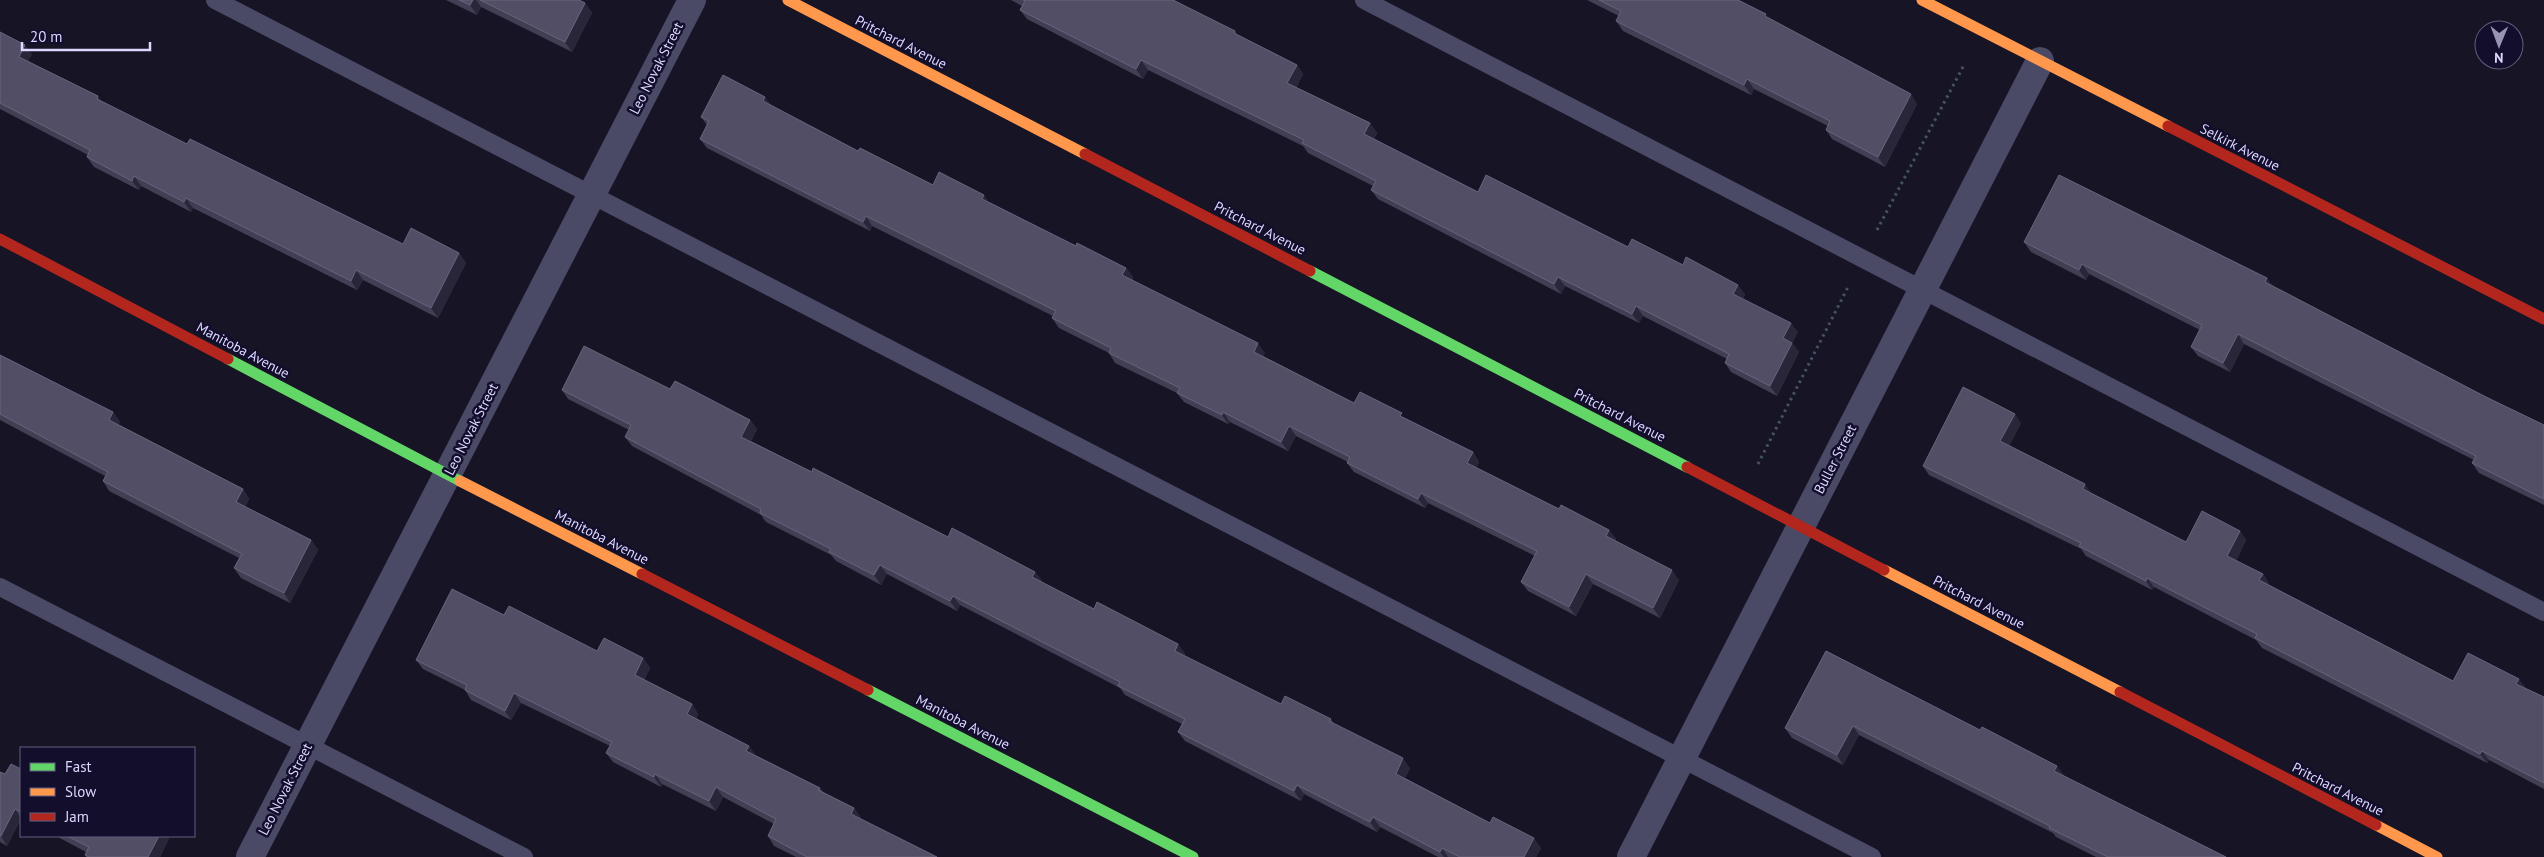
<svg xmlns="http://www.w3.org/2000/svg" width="2544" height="857" font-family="'PT Sans',sans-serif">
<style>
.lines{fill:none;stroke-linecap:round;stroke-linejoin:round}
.path{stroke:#435264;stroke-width:3;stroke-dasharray:2.5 4;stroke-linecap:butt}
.lane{stroke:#4a4966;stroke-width:18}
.street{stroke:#4a4966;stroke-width:28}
.fast{stroke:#63d668;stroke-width:11}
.slow{stroke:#ff974d;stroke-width:11}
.jam{stroke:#b3261e;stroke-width:11}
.wall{fill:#423e53}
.shaded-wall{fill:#2a2639}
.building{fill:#524e65;stroke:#68647e}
.labels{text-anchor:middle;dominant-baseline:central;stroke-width:5;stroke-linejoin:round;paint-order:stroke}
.street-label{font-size:14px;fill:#dcd8ff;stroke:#130e2b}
</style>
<rect width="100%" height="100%" fill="#171425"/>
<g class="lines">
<g class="path">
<path d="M1877 230 1964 65"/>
<path d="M1758 464 1848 287"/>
</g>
<g class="lane">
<path d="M215 0 1872 857"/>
<path d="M1364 0 2544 612"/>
<path d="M0 587 524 857"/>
</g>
<g class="street">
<path d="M250 857 692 0"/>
<path d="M1631 857 2040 61"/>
</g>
<g class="fast">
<path d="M1310 271 1687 467"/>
<path d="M228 359 460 481"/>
<path d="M868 690 1193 857"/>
</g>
<g class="slow">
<path d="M788 0 1085 154"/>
<path d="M1922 0 2168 126"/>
<path d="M460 481 642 574"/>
<path d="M1884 570 2120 692"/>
<path d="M2376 825 2437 857"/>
</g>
<g class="jam">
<path d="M2168 126 2544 319"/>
<path d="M1085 154 1310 271"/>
<path d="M0 239 228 359"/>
<path d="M1687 467 1884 570"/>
<path d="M642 574 868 690"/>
<path d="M2120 692 2376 825"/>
</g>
</g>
<g class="wall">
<path d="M446 0H579L585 3 592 13 572 52 481 7 477 15Z"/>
<path d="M1011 0H1173L1235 31 1237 35 1297 65 1303 74 1296 88 1370 123 1377 133 1374 139 1478 192 1628 247 1683 265 1745 294 1743 299 1798 332 1792 343 1799 352 1777 396 1731 372 1725 363 1727 359 1643 316 1639 323 1565 286 1561 294 1378 199 1371 190 1373 186 1308 153 1303 146 1148 70 1143 79 1027 19 1020 10 1022 6Z"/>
<path d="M1587 0H1738L1769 19 1917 104 1885 167 1832 139 1826 130 1828 126 1754 89 1751 95 1623 31 1616 21 1619 16Z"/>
<path d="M0 32 32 54 28 61 103 102 187 144 403 244 459 253 466 263 438 318 363 280 357 290 193 208 191 212 141 186 139 190 94 167 87 157 88 155 0 109Z"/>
<path d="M772 106 858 151 933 185 989 202 1076 246 1126 268 1133 277 1132 280 1265 353 1263 356 1354 403 1405 418 1473 452 1479 462 1476 468 1559 509 1609 530 1616 539 1615 541 1679 580 1660 618 1593 584 1576 616 1528 591 1521 582 1535 556 1428 503 1425 508 1354 472 1347 463 1348 462 1296 436 1288 451 1230 422 1228 424 1184 402 1177 393 1115 363 1109 353 1059 328 1052 318 1053 316 872 226 870 231 707 148 700 139 707 125 701 117Z"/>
<path d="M2024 242 2267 278 2272 286 2486 397 2544 425V505L2479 473 2472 463 2474 460 2244 344 2230 372 2198 356 2191 347 2200 330 2089 274 2086 280 2031 252Z"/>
<path d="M0 355 113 412 120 422 118 425 243 489 249 499 245 507 311 540 318 550 290 603 241 578 234 568 239 558 109 491 103 481 105 476 0 420Z"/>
<path d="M670 389 750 420 757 429 751 441 812 472 948 537 1035 572 1042 581 1041 582 1094 609 1178 644 1185 654 1184 656 1281 704 1331 719 1334 724 1410 768 1405 778 1490 823 1541 848 1536 857H1438L1380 827 1377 832 1304 794 1301 801 1185 741 1178 732 1182 724 1125 695 1120 688 960 605 957 611 887 574 881 585 836 561 831 555 766 522 761 515 632 446 625 437 629 430 568 399 562 390Z"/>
<path d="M2021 423 2009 446 2092 494 2186 542 2240 531 2246 540 2236 561 2263 574 2269 584V585L2453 681 2525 688 2544 697V789L2489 760 2487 763 2262 648 2256 640 2154 587 2152 590 2086 556 2081 549 1929 475 1923 466Z"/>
<path d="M504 615 597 651 643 658 650 668 644 680 692 704 698 714 696 719 755 755 820 788 823 792 854 808 861 818 860 819 937 857H796L774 846 768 836 774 824 723 797 716 811 662 784 661 787 613 762 606 753 610 746 521 703 511 720 471 700 465 690 423 669 416 660Z"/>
<path d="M1826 651 2064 775 2063 776 2226 857H2096L2056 837 2053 833 1859 735 1843 765 1792 738 1785 728Z"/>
<path d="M21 769V819L7 846 0 842V772L5 774Z"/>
<path d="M56 836H170L160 857H86L85 855 86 852Z"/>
</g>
<g class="shaded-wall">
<path d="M473 0H476L481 7 477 15 470 5Z"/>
<path d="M585 3 592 13 572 52 565 42Z"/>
<path d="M25 45 32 54 26 66 19 57Z"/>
<path d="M1141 60 1148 70 1143 79 1136 69Z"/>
<path d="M1297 65 1303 74 1294 93 1287 83Z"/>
<path d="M1747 79 1754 89 1751 95 1744 85Z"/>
<path d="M1911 94 1917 104 1885 167 1878 157Z"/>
<path d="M98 96 105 106 97 99Z"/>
<path d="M765 97 772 106 763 101Z"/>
<path d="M1370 123 1377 133 1371 144 1364 134Z"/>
<path d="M134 176 141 186 139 190 132 181Z"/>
<path d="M984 195 991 205 982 199Z"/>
<path d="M186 198 193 208 191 212 184 202Z"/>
<path d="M866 216 872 226 870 231 863 222Z"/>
<path d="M459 253 466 263 438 318 431 308Z"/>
<path d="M2082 264 2089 274 2086 280 2079 270Z"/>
<path d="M1126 268 1133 277 1129 284 1122 275Z"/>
<path d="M356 270 363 280 357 290 351 281Z"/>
<path d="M1558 277 1565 286 1561 294 1554 284Z"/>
<path d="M2267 278 2274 288 2265 282Z"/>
<path d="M1738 285 1745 294 1740 304 1733 294Z"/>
<path d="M1636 306 1643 316 1639 323 1632 314Z"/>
<path d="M1791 323 1798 332 1790 347 1783 338Z"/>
<path d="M2238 334 2244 344 2230 372 2223 363Z"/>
<path d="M1258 343 1265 353 1260 361 1254 352Z"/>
<path d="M1792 343 1799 352 1777 396 1770 386Z"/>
<path d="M113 412 120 422 116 430 109 420Z"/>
<path d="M1223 412 1230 422 1228 424 1222 415Z"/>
<path d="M2015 414 2021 423 2007 451 2000 441Z"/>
<path d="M750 420 757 429 748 446 741 437Z"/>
<path d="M1289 426 1296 436 1288 451 1281 442Z"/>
<path d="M1473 452 1479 462 1474 473 1467 463Z"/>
<path d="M2085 484 2092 494 2083 489Z"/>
<path d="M243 489 249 499 243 512 236 502Z"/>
<path d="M1421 493 1428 503 1425 508 1418 499Z"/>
<path d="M1609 530 1616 539 1612 546 1606 536Z"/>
<path d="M2240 531 2246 540 2234 565 2227 556Z"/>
<path d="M311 540 318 550 290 603 284 593Z"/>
<path d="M880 565 887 574 881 585 874 575Z"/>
<path d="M1672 570 1679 580 1660 618 1653 608Z"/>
<path d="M1035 572 1042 581 1039 587 1032 577Z"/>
<path d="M1586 574 1593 584 1576 616 1569 607Z"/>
<path d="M2263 574 2269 584 2266 590 2259 580Z"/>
<path d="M2147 578 2154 587 2152 590 2146 581Z"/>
<path d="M953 596 960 605 957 611 950 601Z"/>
<path d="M1178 644 1185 654 1181 661 1175 651Z"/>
<path d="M643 658 650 668 641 685 635 675Z"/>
<path d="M2519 679 2526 688 2516 684Z"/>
<path d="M514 693 521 703 511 720 505 711Z"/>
<path d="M692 704 698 714 693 724 687 714Z"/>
<path d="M1853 726 1859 735 1843 765 1837 755Z"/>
<path d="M749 746 756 755 746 751Z"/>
<path d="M2482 751 2489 760 2487 763 2480 754Z"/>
<path d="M1403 758 1410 768 1402 783 1396 774Z"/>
<path d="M2057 766 2064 775 2061 781 2054 771Z"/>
<path d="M655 774 662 784 661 787 654 777Z"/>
<path d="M1297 785 1304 794 1301 801 1294 791Z"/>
<path d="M716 787 723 797 716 811 709 801Z"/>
<path d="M854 808 861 818 858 824 851 814Z"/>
<path d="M15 809 21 818V819L7 846 1 836Z"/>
<path d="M1373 817 1380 827 1377 832 1370 822Z"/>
<path d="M159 836H170L160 857H148Z"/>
<path d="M1534 838 1541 848 1536 857H1524Z"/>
<path d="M1442 848 1448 857H1444L1440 852Z"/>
</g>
<g class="building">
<path d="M459 0H473L470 5Z"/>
<path d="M480 0H579L585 3 565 42Z"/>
<path d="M1023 0H1173L1235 31 1234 33 1297 65 1287 83 1370 123 1364 134 1478 192 1486 175 1628 247 1632 239 1683 265 1686 257 1738 285 1733 294 1791 323 1783 338 1792 343 1770 386 1725 363 1729 354 1636 306 1632 314 1558 277 1554 284 1371 190 1376 181 1302 143 1304 140 1141 60 1136 69 1020 10 1025 1Z"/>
<path d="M1599 0H1738L1766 14 1765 16 1911 94 1878 157 1826 130 1830 121 1747 79 1744 85 1616 21 1621 11Z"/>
<path d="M0 32 25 45 19 57 98 96 97 99 187 144 190 139 403 244 411 228 459 253 431 308 356 270 351 281 186 198 184 202 134 176 132 181 87 157 90 150 0 103Z"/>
<path d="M723 75 765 97 763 101 858 151 860 148 933 185 939 172 984 195 982 199 1076 246 1077 243 1126 268 1122 275 1258 343 1254 352 1354 403 1360 392 1402 413 1400 416 1473 452 1467 463 1559 509 1561 505 1609 530 1606 536 1672 570 1653 608 1586 574 1569 607 1521 582 1537 551 1421 493 1418 499 1347 463 1350 457 1289 426 1281 442 1223 412 1222 415 1177 393 1180 388 1109 353 1111 348 1052 318 1056 311 866 216 863 222 700 139 709 121 701 117Z"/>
<path d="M2059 175 2267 278 2265 282 2486 397 2544 425V499L2472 463 2476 456 2238 334 2223 363 2191 347 2202 325 2082 264 2079 270 2024 242Z"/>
<path d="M584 346 670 389 675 381 750 420 741 437 812 472 813 468 948 537 952 528 1035 572 1032 577 1094 609 1097 602 1178 644 1175 651 1281 704 1285 696 1331 719 1329 721 1403 758 1396 774 1490 823 1493 817 1534 838 1524 857H1460L1442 848 1440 852 1373 817 1370 822 1297 785 1294 791 1178 732 1185 719 1118 686 1120 682 953 596 950 601 880 565 874 575 829 552 831 549 760 513 761 509 625 437 631 425 562 390Z"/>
<path d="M0 355 113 412 109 420 243 489 236 502 311 540 284 593 234 568 242 554 103 481 108 472 0 414Z"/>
<path d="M1963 387 2015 414 2000 441 2085 484 2083 489 2186 542 2202 511 2240 531 2227 556 2263 574 2259 580 2453 681 2468 653 2519 679 2516 684 2544 697V783L2482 751 2480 754 2255 638 2257 634 2147 578 2146 581 2079 546 2081 543 1923 466Z"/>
<path d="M452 589 504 615 509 606 597 651 604 638 643 658 635 675 692 704 687 714 749 746 746 751 820 788 818 790 854 808 851 814 937 857H807L768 836 776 819 716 787 709 801 655 774 654 777 606 753 612 742 514 693 505 711 465 690 467 685 416 660Z"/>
<path d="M1826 651 1980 730 1982 727 2057 766 2054 771 2226 857H2108L2049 828 2050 826 1853 726 1837 755 1785 728Z"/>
<path d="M11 764 21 769V812L15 809 1 836H0V772L5 774Z"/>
<path d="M67 836H159L148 857H89L85 855 89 847Z"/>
</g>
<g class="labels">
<g class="street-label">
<text transform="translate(901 42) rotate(27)">Pritchard Avenue</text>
<text transform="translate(656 68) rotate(-63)">Leo Novak Street</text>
<text transform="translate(2240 147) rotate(27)">Selkirk Avenue</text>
<text transform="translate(1260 228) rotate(27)">Pritchard Avenue</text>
<text transform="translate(243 350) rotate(28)">Manitoba Avenue</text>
<text transform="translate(1620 415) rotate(27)">Pritchard Avenue</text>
<text transform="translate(471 429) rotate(-63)">Leo Novak Street</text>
<text transform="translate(1835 459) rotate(-63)">Buller Street</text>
<text transform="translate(602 537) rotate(27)">Manitoba Avenue</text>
<text transform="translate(1979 602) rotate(27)">Pritchard Avenue</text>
<text transform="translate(963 722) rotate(27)">Manitoba Avenue</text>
<text transform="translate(285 789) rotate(-63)">Leo Novak Street</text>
<text transform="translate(2338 789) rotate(27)">Pritchard Avenue</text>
</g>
</g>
<rect x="20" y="747" width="175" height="90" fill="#130e2b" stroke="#635f80"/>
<rect x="30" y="763" width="25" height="8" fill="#63d668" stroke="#635f80"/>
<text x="65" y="772" font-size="15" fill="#dcd8ff">Fast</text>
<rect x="30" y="788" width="25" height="8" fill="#ff974d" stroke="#635f80"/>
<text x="65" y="797" font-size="15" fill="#dcd8ff">Slow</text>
<rect x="30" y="813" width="25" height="8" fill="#b3261e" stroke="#635f80"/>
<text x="65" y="822" font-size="15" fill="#dcd8ff">Jam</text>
<g transform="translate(2499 45) rotate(181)"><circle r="24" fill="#130e2b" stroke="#635f80"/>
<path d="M0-4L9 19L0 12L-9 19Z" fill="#9793b3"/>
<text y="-8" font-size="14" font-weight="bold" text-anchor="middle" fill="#dcd8ff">N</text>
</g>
<path d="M22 42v8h128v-8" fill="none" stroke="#dcd8ff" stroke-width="2.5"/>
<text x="30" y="42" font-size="15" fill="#dcd8ff" stroke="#130e2b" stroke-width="4" paint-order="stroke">20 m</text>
</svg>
